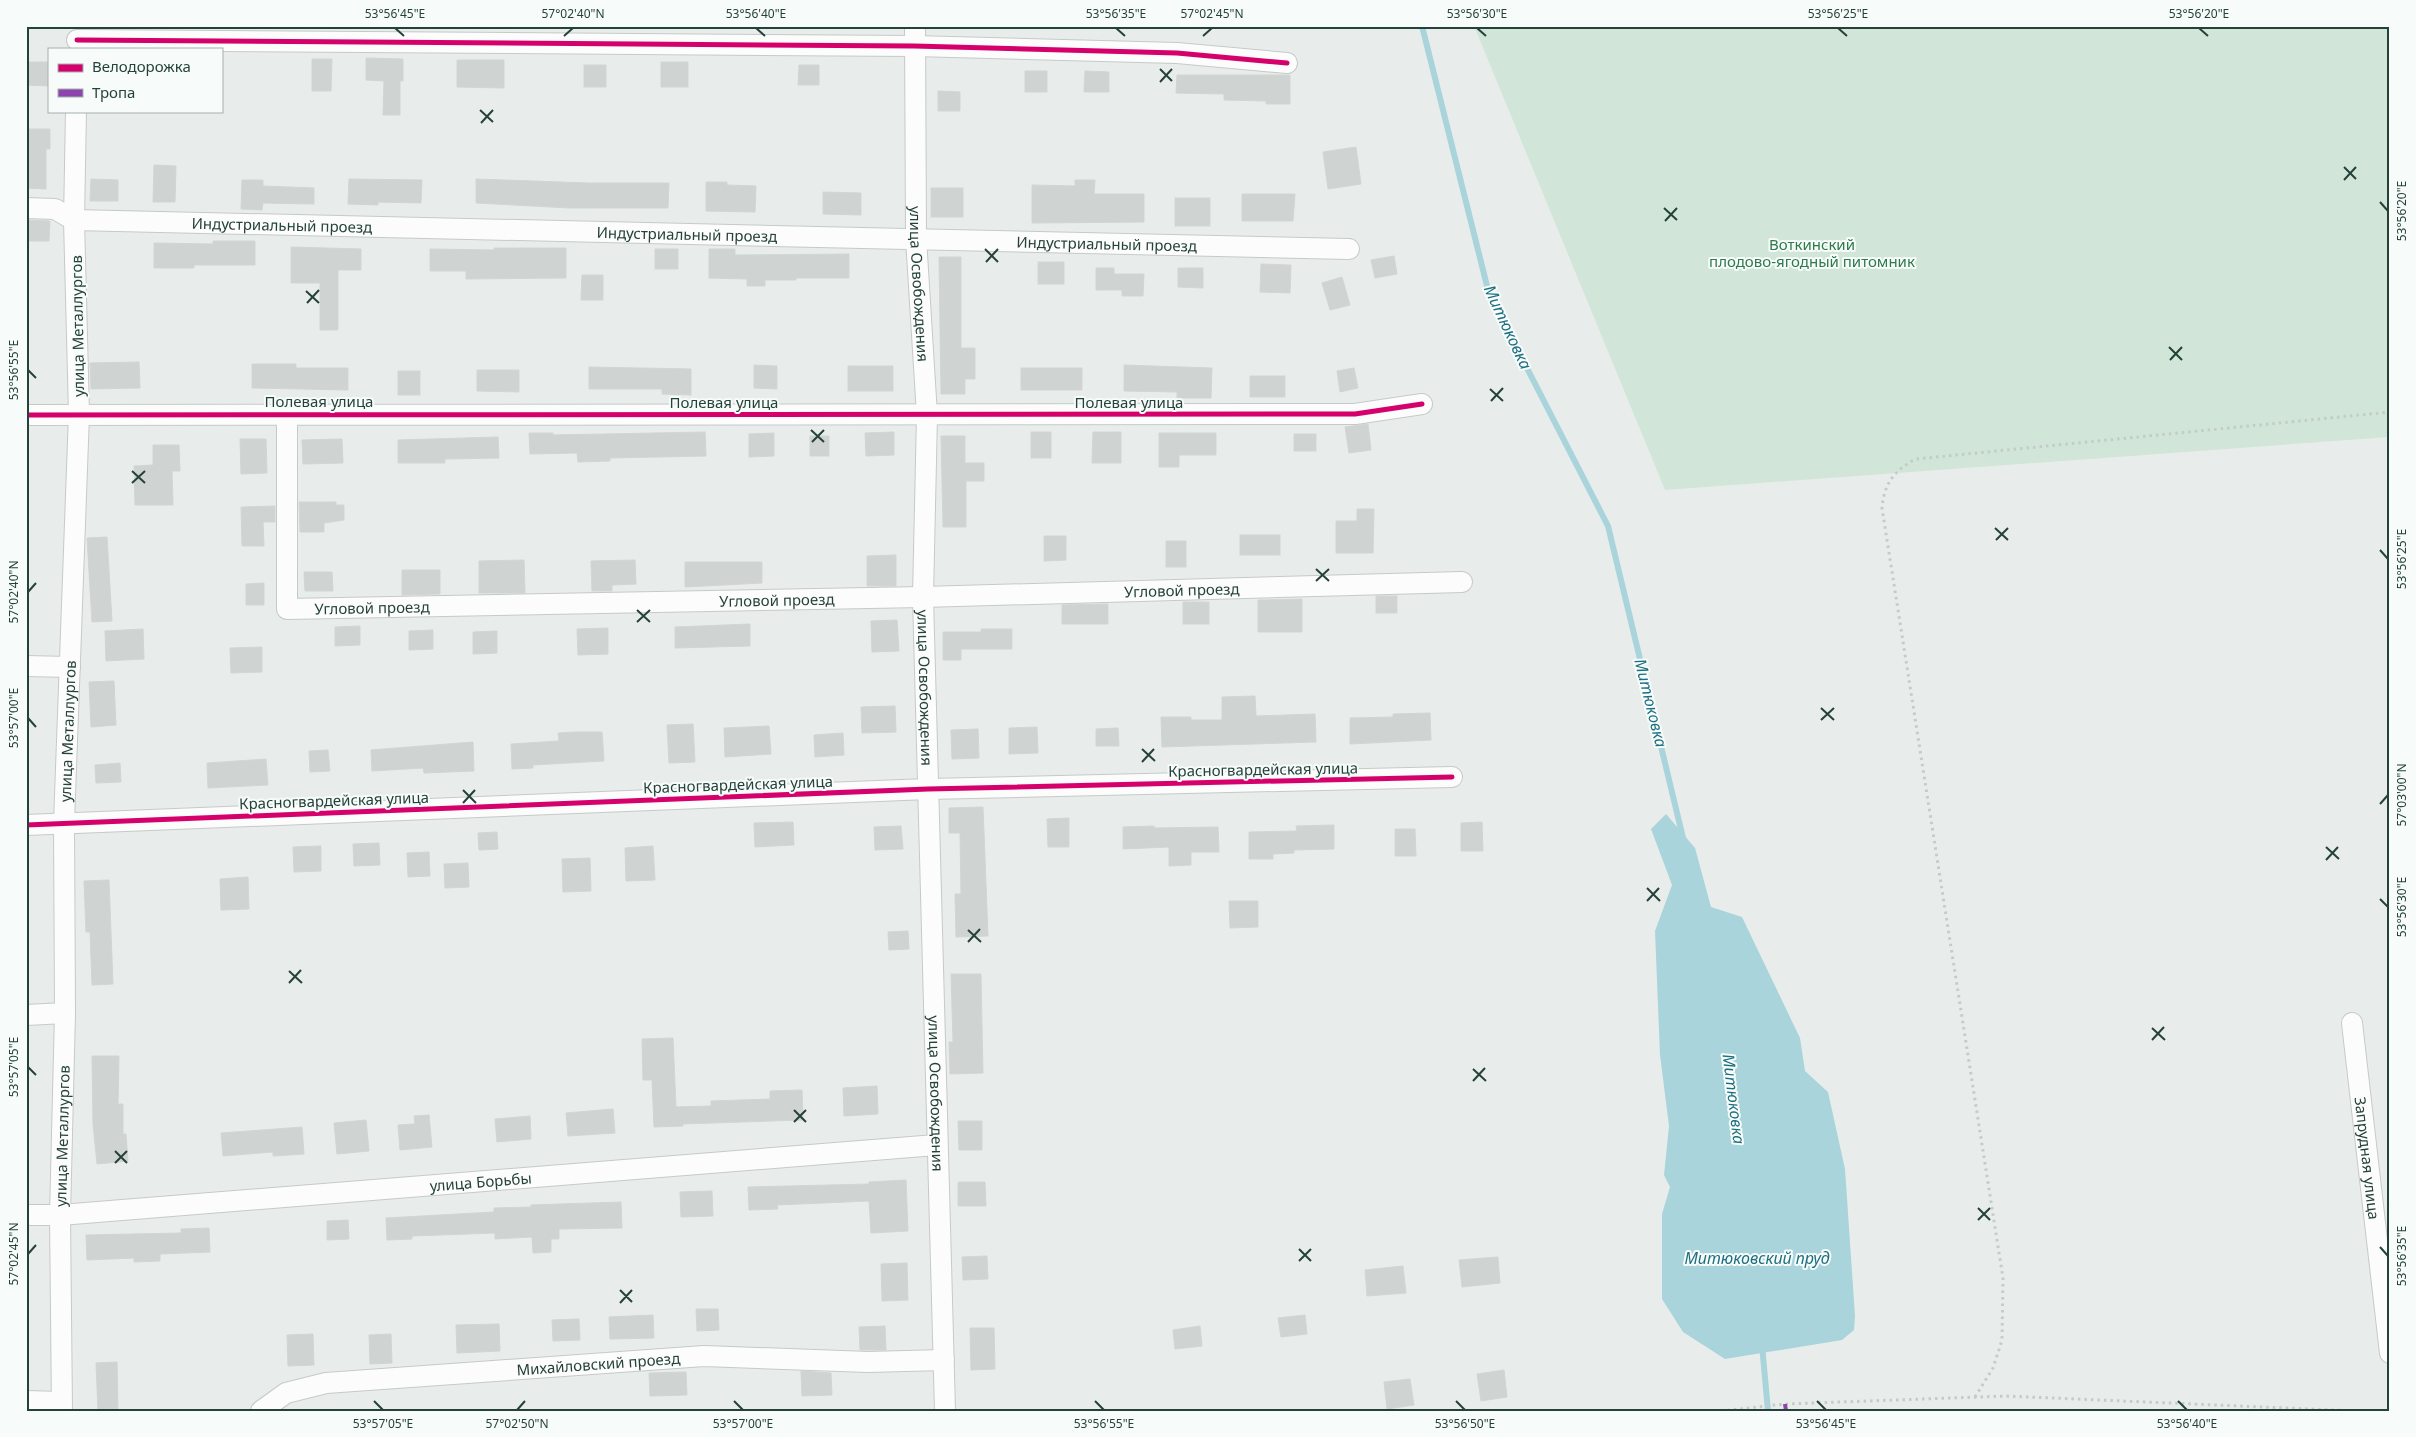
<svg xmlns="http://www.w3.org/2000/svg" width="2416" height="1437" font-family="'Noto Sans',sans-serif">
<style>
.green{fill:#d1e6d8}
.water{fill:#a9d4db}
.lines{fill:none;stroke-linecap:round;stroke-linejoin:round}
.stream{stroke:#a9d4db;stroke-width:6}
.building{fill:#cfd4d2;stroke:#d1d6d4}
.minor-casing{stroke:#c5cac8;stroke-width:22}
.path{stroke:#c3ccca;stroke-width:3;stroke-dasharray:2.5 4;stroke-linecap:butt}
.minor{stroke:#fcfcfc;stroke-width:20}
.quiet{stroke:#8e44ad;stroke-width:4;stroke-dasharray:8 4;stroke-linecap:butt}
.cycleway-casing{stroke:#f7fbf9;stroke-width:8}
.cycleway{stroke:#d6006c;stroke-width:5}
.ticks{fill:none;stroke:#24423a;stroke-width:2}
.labels{text-anchor:middle;dominant-baseline:central;stroke-width:4;stroke-linejoin:round;paint-order:stroke}
.street-label{font-size:15px;fill:#24423a;stroke:#f7fbf9}
.park-label{font-size:15px;fill:#2d7a4b;stroke:#f7fbf9}
.water-label{font-size:16px;font-style:italic;fill:#1c6f80;stroke:#f7fbf9}
.neatline{fill:none;stroke:#24423a;stroke-width:2}
.ticks-label{font-size:12px;text-anchor:middle;fill:#24423a}
</style>
<rect width="100%" height="100%" fill="#e8edeb"/>
<path class="green" d="M1474 26H2390V437L1665 490Z"/>
<path class="water" d="M1666 814 1695 848 1711 907 1742 917 1800 1038 1805 1071 1828 1092 1845 1169 1855 1316 1854 1330 1842 1340 1725 1359 1683 1332 1662 1299V1214L1670 1187 1664 1175 1669 1126 1660 1055 1655 931 1672 885 1651 829Z"/>
<g class="lines">
<g class="stream">
<path d="M1422 26 1489 294 1608 526 1684 842"/>
<path d="M1762 1345 1768 1411"/>
</g>
</g>
<g class="building">
<path d="M366 58 403 59V81H400V115H383L384 81 366 80Z"/>
<path d="M312 59H332L331 91H312Z"/>
<path d="M457 60H504V88L457 87Z"/>
<path d="M26 62H49V86L26 85Z"/>
<rect x="661" y="62" width="27" height="25"/>
<rect x="584" y="65" width="22" height="22"/>
<path d="M799 65H819V85H798Z"/>
<rect x="1025" y="71" width="22" height="21"/>
<path d="M1085 71 1109 72V92H1084Z"/>
<path d="M1177 75H1290V104H1266V101L1224 100V94L1176 93Z"/>
<path d="M938 91 960 92V111H938Z"/>
<path d="M26 129H50V149H46V189L26 188Z"/>
<path d="M1356 147 1361 184 1328 189 1323 152Z"/>
<path d="M154 165 176 166 175 202H153Z"/>
<path d="M91 179 118 180V201H90Z"/>
<path d="M349 179 422 180 421 203 378 202V205L348 204Z"/>
<path d="M476 179 590 183H669L668 208H569L476 203Z"/>
<path d="M242 180H263V186L314 188V204L263 203 262 210 241 209Z"/>
<path d="M1075 180H1095L1094 194H1144V222L1032 223V185L1075 186Z"/>
<path d="M706 182H727V185L756 186 755 212 706 211Z"/>
<rect x="931" y="188" width="32" height="29"/>
<path d="M823 192 861 193V215L823 214Z"/>
<path d="M1242 194H1295L1293 221H1242Z"/>
<rect x="1175" y="198" width="35" height="28"/>
<path d="M26 220 50 221 49 241H26Z"/>
<path d="M213 241H255V265H194V268H154V243L213 244Z"/>
<path d="M291 247 361 249V270H338V330H320V283H291Z"/>
<path d="M494 248H566V278L466 279V271H430V249L494 250Z"/>
<rect x="655" y="249" width="23" height="20"/>
<path d="M709 249H735V255L849 254V278H796V280H765V286H747V279L709 278Z"/>
<path d="M1394 256 1397 274 1375 278 1371 260Z"/>
<path d="M939 257H961V348H975V379H965V394H941Z"/>
<rect x="1038" y="262" width="26" height="22"/>
<path d="M1261 264 1291 265 1290 293 1260 292Z"/>
<path d="M1096 268H1114V274H1144L1143 296H1122V290H1096Z"/>
<path d="M1178 268H1203V288L1178 287Z"/>
<path d="M582 275H603V300H581Z"/>
<path d="M1342 277 1350 305 1330 310 1322 283Z"/>
<path d="M139 362 140 388 91 389 90 363Z"/>
<path d="M252 364H296V368H348V390L252 388Z"/>
<path d="M754 365 777 366V389L754 388Z"/>
<path d="M1124 365 1212 368 1211 398H1177V392L1124 391Z"/>
<rect x="848" y="366" width="45" height="25"/>
<path d="M589 367 691 369V395L662 394V389H589Z"/>
<rect x="1021" y="368" width="61" height="22"/>
<path d="M1354 368 1358 388 1340 392 1337 371Z"/>
<path d="M477 370H519V392L477 391Z"/>
<rect x="398" y="371" width="22" height="24"/>
<rect x="1250" y="376" width="35" height="21"/>
<path d="M1368 424 1371 450 1349 453 1345 427Z"/>
<path d="M705 432 706 456 610 458V461L578 462 577 453 530 454 529 433H553V435Z"/>
<path d="M894 432V455L866 456 865 433Z"/>
<rect x="1031" y="432" width="20" height="26"/>
<path d="M1093 432H1121V463H1092Z"/>
<path d="M774 433V456L749 457V434Z"/>
<path d="M1159 433H1216V455H1179V467H1159Z"/>
<rect x="1294" y="434" width="22" height="17"/>
<rect x="810" y="436" width="19" height="20"/>
<path d="M941 436H965V463H984V481H966V527H943Z"/>
<path d="M498 437 499 458 445 459V463H398V440Z"/>
<path d="M240 439H266L267 473 241 474Z"/>
<path d="M342 439 343 463 303 464 302 440Z"/>
<path d="M153 445H179L180 471H172L173 505H135L134 466 153 465Z"/>
<path d="M299 502H336V505H344V520L324 523V532H300Z"/>
<path d="M275 506V522H263L264 546H242L241 507Z"/>
<path d="M1357 509H1374L1373 553H1336V521H1357Z"/>
<rect x="1240" y="535" width="40" height="20"/>
<path d="M1044 536H1066V560L1044 561Z"/>
<path d="M107 537 112 621 92 622 87 538Z"/>
<rect x="1166" y="541" width="20" height="26"/>
<path d="M896 555V586H867V556Z"/>
<path d="M524 560 525 593H479V561Z"/>
<path d="M635 560 636 584 612 585V591H592L591 561Z"/>
<path d="M685 562H762V583L685 587Z"/>
<path d="M402 570H440V594L402 595Z"/>
<path d="M304 572H332L333 591H305Z"/>
<path d="M264 583V605H246V584Z"/>
<rect x="1376" y="596" width="21" height="17"/>
<path d="M1302 599V632H1258V600Z"/>
<rect x="1183" y="602" width="26" height="22"/>
<path d="M1108 604V624H1062V605Z"/>
<path d="M897 620 899 651 872 652 871 621Z"/>
<path d="M750 624V646L675 648V627Z"/>
<path d="M360 626V645L335 646V627Z"/>
<path d="M608 628V654L578 655 577 629Z"/>
<path d="M143 629 144 659 106 661 105 631Z"/>
<path d="M981 629H1012V649H961V660H943V632H981Z"/>
<path d="M433 630V649L409 650V631Z"/>
<path d="M497 631V653L473 654V632Z"/>
<path d="M262 647V672L231 673 230 648Z"/>
<path d="M114 681 116 725 91 727 89 682Z"/>
<path d="M1255 696 1256 716 1315 714 1316 742 1162 747 1161 717H1191V720H1222V697Z"/>
<path d="M895 706 896 732 862 733 861 707Z"/>
<path d="M1430 713 1431 740 1350 744V718L1393 717V714Z"/>
<path d="M693 724 695 762 669 763 667 725Z"/>
<path d="M769 726 771 754 725 757 724 728Z"/>
<path d="M1037 727 1038 753 1009 754V728Z"/>
<path d="M1118 728 1119 746H1096V729Z"/>
<path d="M978 729 979 758 952 759 951 730Z"/>
<path d="M576 732H602L604 761 533 765V768L512 769 511 744 559 741 558 733Z"/>
<path d="M843 733 844 755 815 757 814 735Z"/>
<path d="M473 742 474 771 424 773 423 768 372 771 371 750Z"/>
<path d="M328 750 330 771 310 772 309 751Z"/>
<path d="M266 759 268 785 208 788 207 763Z"/>
<path d="M120 763 121 782 96 783 95 765Z"/>
<path d="M983 807 988 936 956 937 955 894H961L960 833H949V808Z"/>
<path d="M1069 818V847H1048L1047 819Z"/>
<path d="M793 822 794 845 755 847 754 823Z"/>
<path d="M1482 822 1483 851H1461V823Z"/>
<path d="M1334 825V849L1294 850V853L1273 854V859H1249V832L1297 831 1296 826Z"/>
<path d="M901 826 903 849 875 850 874 827Z"/>
<path d="M1154 826V828L1218 827 1219 852H1191V865L1169 866V847L1123 849V827Z"/>
<path d="M1395 829H1415L1416 856H1395Z"/>
<path d="M497 832 498 849 479 850 478 833Z"/>
<path d="M379 843 380 865 354 866 353 844Z"/>
<path d="M321 846V871L294 872 293 847Z"/>
<path d="M653 846 655 880 626 881 625 848Z"/>
<path d="M429 852 430 876 408 877 407 853Z"/>
<path d="M590 858 591 891 563 892 562 859Z"/>
<path d="M468 863 469 887 445 888 444 864Z"/>
<path d="M248 877 249 909 221 910 220 879Z"/>
<path d="M109 880 113 984 92 985 90 932H86L84 881Z"/>
<path d="M1229 901H1258V927L1230 928Z"/>
<path d="M908 931 909 949 889 950 888 932Z"/>
<path d="M951 974H981L983 1073 950 1074 949 1042H953Z"/>
<path d="M673 1038 676 1107 711 1106V1101L770 1099V1091L802 1090 803 1120 683 1124V1126L654 1127 652 1080H643L642 1039Z"/>
<path d="M92 1056H119L118 1104H123V1134H126L128 1161 97 1164 93 1124Z"/>
<path d="M877 1086 878 1114 844 1116 843 1088Z"/>
<path d="M613 1109 615 1133 568 1136 566 1113Z"/>
<path d="M429 1115 432 1147 400 1150 398 1125 415 1124 414 1116Z"/>
<path d="M530 1116 531 1139 497 1142 495 1119Z"/>
<path d="M366 1120 369 1151 337 1154 334 1123Z"/>
<path d="M958 1121H982V1150H959Z"/>
<path d="M302 1127 304 1154 273 1156V1152L223 1156 221 1133Z"/>
<path d="M906 1180 908 1231 871 1233 869 1201 777 1205 778 1209 749 1210 748 1187 869 1184V1182Z"/>
<path d="M958 1182H985L986 1206H958Z"/>
<path d="M712 1191 713 1216 681 1217 680 1192Z"/>
<path d="M621 1202 622 1228 559 1229V1239H551V1252L533 1253 532 1237 495 1239V1233L412 1236V1239L387 1240 386 1218 494 1212V1208L531 1207V1205Z"/>
<path d="M348 1220 349 1239 327 1240V1221Z"/>
<path d="M209 1228 210 1252 160 1254V1261L134 1262V1258L87 1260 86 1235 181 1233V1229Z"/>
<path d="M987 1256 988 1279 963 1280 962 1257Z"/>
<path d="M1498 1257 1500 1283 1462 1287 1459 1260Z"/>
<path d="M907 1263 908 1300 882 1301 881 1264Z"/>
<path d="M1403 1266 1406 1293 1367 1296 1365 1270Z"/>
<path d="M696 1309H718L719 1330 697 1331Z"/>
<path d="M653 1315 654 1338 610 1339 609 1317Z"/>
<path d="M1305 1315 1307 1334 1281 1337 1278 1318Z"/>
<path d="M579 1319 580 1340 553 1341 552 1320Z"/>
<path d="M499 1324 500 1351 457 1353 456 1325Z"/>
<path d="M885 1326 886 1350H860L859 1327Z"/>
<path d="M1200 1326 1202 1346 1175 1349 1173 1330Z"/>
<path d="M970 1328H994L995 1369 971 1370Z"/>
<path d="M313 1334 314 1365 288 1366 287 1335Z"/>
<path d="M391 1334 392 1363 370 1364 369 1335Z"/>
<path d="M117 1362 118 1411H98L96 1363Z"/>
<path d="M1504 1370 1507 1397 1481 1401 1477 1374Z"/>
<path d="M801 1371 831 1373 832 1395 802 1396Z"/>
<path d="M686 1372 687 1395 650 1396 649 1373Z"/>
<path d="M1410 1379 1414 1405 1387 1409 1384 1382Z"/>
</g>
<g class="lines">
<g class="minor-casing">
<g id="minor">
<path id="s1" d="M915 26 916 238 927 415 923 597 945 1411"/>
<path d="M77 40 914 46 1177 53 1287 63"/>
<path id="s2" d="M26 208 55 209 74 220 1349 249"/>
<path id="s3" d="M287 413V609L923 597 1462 582"/>
<path d="M26 415 1355 414 1422 404"/>
<path d="M26 666 70 667"/>
<path d="M26 825 928 789 1452 777"/>
<path d="M26 1015 65 1013"/>
<path id="s4" d="M2352 1023 2390 1353"/>
<path id="s5" d="M26 1215H60L936 1145"/>
<path d="M26 1401 61 1402"/>
<path id="s6" d="M62 1411 60 1215 65 1013 64 823 79 414 74 220 76 111"/>
<path id="s7" d="M261 1411 286 1393 326 1383 704 1356 868 1362 944 1360"/>
</g>
</g>
<g class="path">
<path d="M1975 1397 1993 1368 2002 1340 2003 1278 1882 508C1884 484 1894 470 1916 459L2390 412"/>
<path d="M1721 1411 1785 1404 2006 1396 2356 1411"/>
</g>
<use href="#minor" class="minor"/>
<path class="quiet" d="M1785 1404 1786 1411"/>
<g class="cycleway-casing">
<g id="cycleway">
<path d="M77 40 914 46 1177 53 1287 63"/>
<path d="M26 415 1355 414 1422 404"/>
<path d="M26 825 928 789 1452 777"/>
</g>
</g>
<use href="#cycleway" class="cycleway"/>
</g>
<path class="ticks" d="M395 28 404 36M756 28 765 36M1116 28 1125 36M1477 28 1486 36M1838 28 1847 36M2199 28 2208 36M564 36 573 28M1203 36 1212 28M1160 69 1172 81M1160 82 1172 69M480 110 493 122M481 123 493 110M2344 167 2356 179M2344 180 2356 167M2380 202 2388 211M1664 208 1677 220M1665 221 1677 208M985 249 998 262M986 262 998 249M306 291 319 303M307 303 319 290M2169 347 2182 360M2170 360 2182 347M28 370 36 378M1490 389 1503 401M1491 401 1503 388M811 430 824 442M812 442 824 430M132 471 145 483M132 483 145 471M1995 528 2008 540M1996 540 2008 528M2380 550 2388 559M1316 569 1329 581M1316 581 1329 569M28 592 36 583M637 610 650 622M637 622 650 610M1821 708 1834 720M28 718 36 727M1821 720 1834 708M1142 749 1155 761M1142 762 1154 749M463 790 476 803M463 803 475 790M2380 804 2388 795M2326 847 2339 859M2326 860 2338 847M1647 888 1660 901M2380 899 2388 907M1647 901 1659 888M968 930 981 942M968 942 980 929M289 971 302 983M289 983 301 970M2152 1028 2165 1040M2152 1040 2164 1027M28 1067 36 1075M1473 1069 1486 1081M1473 1081 1485 1068M794 1110 806 1122M794 1122 806 1110M115 1151 127 1163M115 1163 127 1151M1978 1208 1990 1220M1978 1220 1990 1208M2380 1247 2388 1256M1299 1249 1311 1261M28 1254 36 1245M1299 1261 1311 1249M620 1290 632 1302M620 1303 632 1290M374 1401 383 1410M734 1401 743 1410M1095 1401 1104 1410M1456 1401 1465 1410M1817 1401 1826 1410M2178 1401 2187 1410M517 1410 525 1401"/>
<g class="labels">
<g class="street-label">
<text stroke="none"><textPath href="#s2" startOffset="259">Индустриальный проезд</textPath></text>
<text stroke="none"><textPath href="#s2" startOffset="664">Индустриальный проезд</textPath></text>
<text stroke="none"><textPath href="#s2" startOffset="1084">Индустриальный проезд</textPath></text>
<text stroke="none"><textPath href="#s1" startOffset="258">улица Освобождения</textPath></text>
<text transform="translate(77 326) rotate(-91)">улица Металлургов</text>
<text x="319" y="401">Полевая улица</text>
<text x="724" y="402">Полевая улица</text>
<text x="1129" y="402">Полевая улица</text>
<text stroke="none"><textPath href="#s3" startOffset="1091">Угловой проезд</textPath></text>
<text stroke="none"><textPath href="#s3" startOffset="686">Угловой проезд</textPath></text>
<text stroke="none"><textPath href="#s3" startOffset="281">Угловой проезд</textPath></text>
<text stroke="none"><textPath href="#s1" startOffset="662">улица Освобождения</textPath></text>
<text stroke="none"><textPath href="#s6" startOffset="680">улица Металлургов</textPath></text>
<text transform="translate(1263 769) rotate(-1)">Красногвардейская улица</text>
<text transform="translate(738 784) rotate(-2)">Красногвардейская улица</text>
<text transform="translate(334 800) rotate(-2)">Красногвардейская улица</text>
<text stroke="none"><textPath href="#s1" startOffset="1068">улица Освобождения</textPath></text>
<text stroke="none"><textPath href="#s6" startOffset="275">улица Металлургов</textPath></text>
<text stroke="none"><textPath href="#s4" startOffset="136">Запрудная улица</textPath></text>
<text stroke="none"><textPath href="#s5" startOffset="456">улица Борьбы</textPath></text>
<text stroke="none"><textPath href="#s7" startOffset="345">Михайловский проезд</textPath></text>
</g>
<g class="park-label">
<text x="1812" y="244">Воткинский<tspan x="1812" dy="17">плодово-ягодный питомник</tspan></text>
</g>
<g class="water-label">
<text transform="translate(1508 327) rotate(65)">Митюковка</text>
<text transform="translate(1651 703) rotate(76)">Митюковка</text>
<text transform="translate(1734 1099) rotate(83)">Митюковка</text>
<text x="1757" y="1258">Митюковский пруд</text>
</g>
</g>
<rect width="2416" height="1437" fill="none" stroke="#f7fbf9" stroke-width="55"/>
<rect x="48" y="48" width="175" height="65" fill="#f7fbf9" stroke="#a3b1ad"/>
<rect x="58" y="64" width="25" height="8" fill="#d6006c" stroke="#a3b1ad"/>
<text x="92" y="72" font-size="15" fill="#24423a">Велодорожка</text>
<rect x="58" y="89" width="25" height="8" fill="#8e44ad" stroke="#a3b1ad"/>
<text x="92" y="98" font-size="15" fill="#24423a">Тропа</text>
<rect x="28" y="28" width="2360" height="1382" class="neatline"/>
<g class="ticks-label">
<text x="395" y="18">53°56'45"E</text>
<text x="573" y="18">57°02'40"N</text>
<text x="756" y="18">53°56'40"E</text>
<text x="1116" y="18">53°56'35"E</text>
<text x="1212" y="18">57°02'45"N</text>
<text x="1477" y="18">53°56'30"E</text>
<text x="1838" y="18">53°56'25"E</text>
<text x="2199" y="18">53°56'20"E</text>
<text transform="translate(2402 211) rotate(-90)" y="4">53°56'20"E</text>
<text transform="translate(14 370) rotate(-90)" y="4">53°56'55"E</text>
<text transform="translate(2402 559) rotate(-90)" y="4">53°56'25"E</text>
<text transform="translate(14 592) rotate(-90)" y="4">57°02'40"N</text>
<text transform="translate(14 718) rotate(-90)" y="4">53°57'00"E</text>
<text transform="translate(2402 795) rotate(-90)" y="4">57°03'00"N</text>
<text transform="translate(2402 907) rotate(-90)" y="4">53°56'30"E</text>
<text transform="translate(14 1067) rotate(-90)" y="4">53°57'05"E</text>
<text transform="translate(14 1254) rotate(-90)" y="4">57°02'45"N</text>
<text transform="translate(2402 1256) rotate(-90)" y="4">53°56'35"E</text>
<text x="383" y="1428">53°57'05"E</text>
<text x="517" y="1428">57°02'50"N</text>
<text x="743" y="1428">53°57'00"E</text>
<text x="1104" y="1428">53°56'55"E</text>
<text x="1465" y="1428">53°56'50"E</text>
<text x="1826" y="1428">53°56'45"E</text>
<text x="2187" y="1428">53°56'40"E</text>
</g>
</svg>
